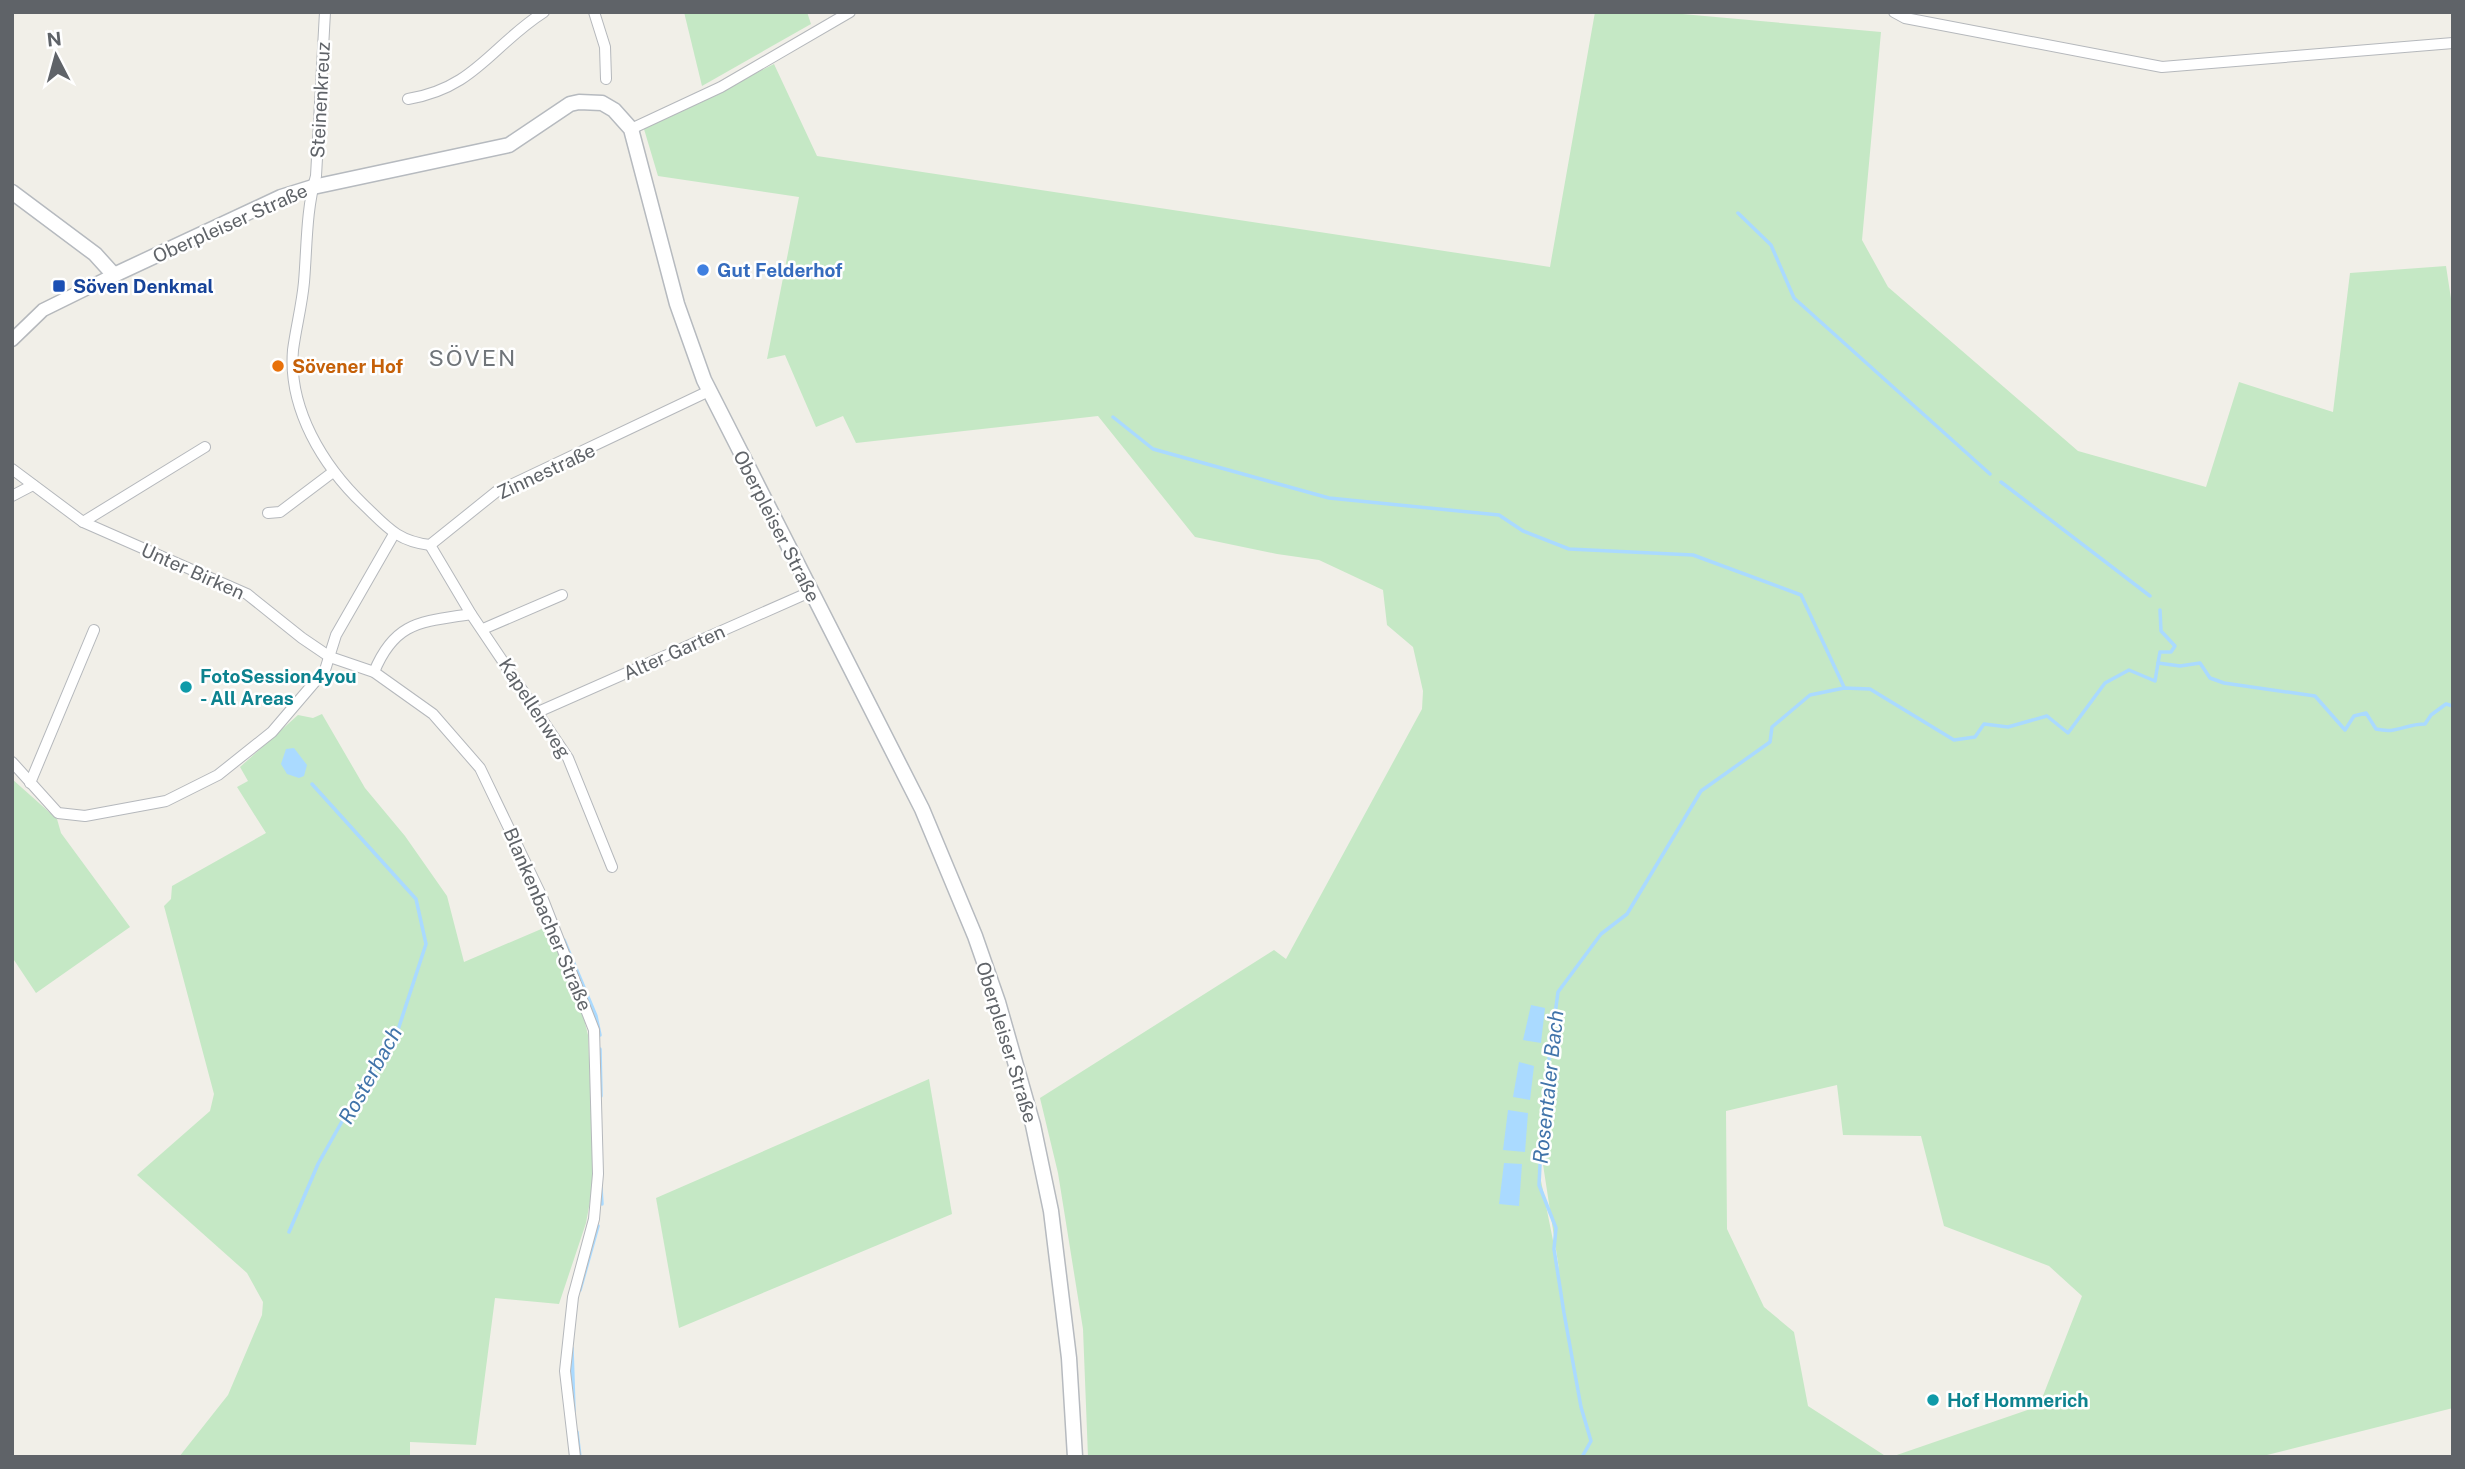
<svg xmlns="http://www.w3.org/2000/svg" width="2465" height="1469" font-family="'Public Sans',sans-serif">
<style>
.green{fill:#c5e8c5;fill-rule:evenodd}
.water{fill:#aadaff}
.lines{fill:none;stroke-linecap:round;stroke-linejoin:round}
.stream{stroke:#aadaff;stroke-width:3.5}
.minor-casing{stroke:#b5b8bc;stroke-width:12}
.tertiary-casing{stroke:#b5b8bc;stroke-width:15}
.secondary-casing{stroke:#b6babf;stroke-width:17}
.minor{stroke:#fff;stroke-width:10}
.tertiary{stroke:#fff;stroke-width:12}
.secondary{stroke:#fff;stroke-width:14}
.shop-dot{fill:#3f7fe0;stroke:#fff;stroke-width:2.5}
.transit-dot{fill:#1a4fb4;stroke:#fff;stroke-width:2.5}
.food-dot{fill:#e8710a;stroke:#fff;stroke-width:2.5}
.culture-dot{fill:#0f9aa8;stroke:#fff;stroke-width:2.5}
.labels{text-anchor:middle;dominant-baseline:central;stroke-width:5;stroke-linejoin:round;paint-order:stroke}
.street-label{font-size:19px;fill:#5f6368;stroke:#fff}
.shop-label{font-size:19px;font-weight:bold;fill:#366cbe;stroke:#fff;text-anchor:start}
.transit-label{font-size:19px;font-weight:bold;fill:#164399;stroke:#fff;text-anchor:start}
.food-label{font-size:19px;font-weight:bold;fill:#c56008;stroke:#fff;text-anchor:start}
.culture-label{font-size:19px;font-weight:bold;fill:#0d838f;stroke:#fff;text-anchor:start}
.water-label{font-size:21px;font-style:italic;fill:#4174aa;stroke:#fff}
.quarter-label{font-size:23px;letter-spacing:2px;fill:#70757a;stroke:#fff}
</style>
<rect width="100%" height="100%" fill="#f1efe8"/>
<g class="green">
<path d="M684 12H807L811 24 702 86Z"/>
<path d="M1595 12H1660L1881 32 1862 240 1888 287 2078 451 2206 487 2239 382 2333 412 2350 273 2446 266 2453 312V1408L2259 1457H1891L2039 1406 2082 1296 2049 1266 1944 1226 1921 1136 1843 1135 1837 1085 1726 1111 1727 1229 1764 1307 1794 1332 1808 1406 1887 1457H1088L1083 1329 1058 1173 1040 1098 1274 950 1286 959 1422 709 1423 691 1413 647 1387 625 1383 590 1319 560 1277 554 1195 537 1098 416 856 443 843 416 816 427 785 355 767 359 799 197 658 176 644 129 774 64 817 156 1550 267ZM1542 1158 1559 1269V1270L1539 1171Z"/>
<path d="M322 714 365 788 405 836 447 896 464 962 546 927 578 994 588 1035 594 1179 586 1223 559 1304 495 1298 476 1445 410 1442V1457H179L228 1395 262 1315 263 1302 247 1273 137 1175 210 1111 214 1094 164 906 171 899 172 886 266 833 237 787 248 781 240 767 298 715 313 718Z"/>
<path d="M12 779 57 819 61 833 130 927 36 993 12 957Z"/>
<path d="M929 1079 952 1214 679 1328 656 1198Z"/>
</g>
<g class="water">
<path d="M294 748 307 765 304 776 299 778 287 774 281 764 286 749Z"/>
<path d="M1531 1005 1545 1008 1541 1043 1523 1040Z"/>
<path d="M1519 1062 1534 1066 1530 1100 1513 1097Z"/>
<path d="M1508 1110 1528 1113 1525 1152 1503 1150Z"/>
<path d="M1504 1163 1522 1164 1519 1206 1499 1204Z"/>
</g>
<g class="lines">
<g class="stream">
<path d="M1738 213 1771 245 1794 298 1990 474"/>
<path d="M1113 417 1153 449 1329 498 1499 515 1523 531 1569 549 1693 555 1801 595 1844 687"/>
<path d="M2001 482 2150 596"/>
<path d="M2158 663 2160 652H2171L2175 646 2161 631 2160 610"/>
<path d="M564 940 596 1016 600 1035"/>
<path d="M600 1049 601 1096"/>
<path d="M601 1188 602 1204"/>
<path d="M289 1232 318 1164 358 1093 395 1039 426 944 416 899 312 784"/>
<path d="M580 1290 598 1226"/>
<path d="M572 1348 574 1411"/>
<path d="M577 1432 580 1457"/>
<path d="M1582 1457 1591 1441 1581 1407 1564 1313 1554 1249 1556 1228 1539 1185 1543 1104 1558 992 1601 934 1627 914 1701 791 1770 742 1772 727 1810 695 1844 688 1870 689 1954 740 1975 737 1984 724 2008 727 2047 716 2068 733 2105 683 2129 670 2155 681 2158 663 2180 666 2200 663 2210 678 2224 683 2315 696 2345 730 2354 716 2366 713 2376 729C2399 734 2404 724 2425 724L2431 715 2446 704 2453 706"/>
</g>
<g class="minor-casing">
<g id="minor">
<path d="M325 12 316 176C306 210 307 247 304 282 302 305 296 327 293 350 288 409 323 466 364 505 387 527 397 541 430 545L496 492 709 391"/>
<path d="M594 12 605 47 606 79"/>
<path d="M1894 12 1905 18 2162 67 2453 43"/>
<path d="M408 99C475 88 492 45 544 12"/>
<path d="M631 129 721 87 850 12"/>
<path d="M12 469 83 522 247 594 302 638 330 657 374 672 433 714 480 768 542 897 594 1030 598 1174 594 1219 573 1297 565 1371 575 1457"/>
<path d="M12 496 33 485"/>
<path d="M268 513 280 512 333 472"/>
<path d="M83 522 205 447"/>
<path d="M430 545 471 614 568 758 612 867"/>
<path d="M483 629 562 595"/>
<path d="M374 672C395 621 421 622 471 614"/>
<path d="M538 712 810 592"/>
<path d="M12 762 58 813 85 816 166 801 218 775 272 732 325 670 336 635 394 534"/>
<path d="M30 783 94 630"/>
</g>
</g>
<g class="tertiary-casing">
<path id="tertiary" d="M12 340 43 310 114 275"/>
</g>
<g class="secondary-casing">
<path id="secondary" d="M12 192 95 254 114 275 281 197 313 187 509 145 570 104 579 102 602 103 614 110 631 129 677 304 704 380 922 809 975 936 998 1002 1033 1125 1051 1211 1069 1358 1075 1457"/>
</g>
<use href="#minor" class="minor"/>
<use href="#tertiary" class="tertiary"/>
<use href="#secondary" class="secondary"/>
</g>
<circle class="shop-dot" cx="703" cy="270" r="7"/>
<rect class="transit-dot" x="52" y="279" width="14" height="14" rx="3.5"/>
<circle class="food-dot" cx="278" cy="366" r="7"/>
<g class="culture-dot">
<circle cx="186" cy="687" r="7"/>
<circle cx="1933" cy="1400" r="7"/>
</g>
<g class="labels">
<g class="street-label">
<text transform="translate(320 100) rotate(-87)">Steinenkreuz</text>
<text transform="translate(230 223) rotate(-24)">Oberpleiser Straße</text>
<text transform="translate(546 471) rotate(-25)">Zinnestraße</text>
<text transform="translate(777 526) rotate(63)">Oberpleiser Straße</text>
<text transform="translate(193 571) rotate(24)">Unter Birken</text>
<text transform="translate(674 652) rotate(-24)">Alter Garten</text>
<text transform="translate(535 708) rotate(57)">Kapellenweg</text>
<text transform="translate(548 919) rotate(67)">Blankenbacher Straße</text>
<text transform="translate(1007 1042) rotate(73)">Oberpleiser Straße</text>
</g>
<g class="shop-label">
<text x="717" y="270">Gut Felderhof</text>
</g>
<g class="transit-label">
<text x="73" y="286">Söven Denkmal</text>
</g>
<g class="food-label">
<text x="292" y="366">Sövener Hof</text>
</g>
<g class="culture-label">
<text x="200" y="676">FotoSession4you<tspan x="200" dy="22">- All Areas</tspan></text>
<text x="1947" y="1400">Hof Hommerich</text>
</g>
<g class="water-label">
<text transform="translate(370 1075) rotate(-61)">Rosterbach</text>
<text transform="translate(1548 1087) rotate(-84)">Rosentaler Bach</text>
</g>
<g class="quarter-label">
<text x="473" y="357">SÖVEN</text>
</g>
</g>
<rect width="2465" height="1469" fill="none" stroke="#5f6368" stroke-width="28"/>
<g transform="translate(56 56) rotate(354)" stroke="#ffffff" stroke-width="5" paint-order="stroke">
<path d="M0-5L12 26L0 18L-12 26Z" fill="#5f6368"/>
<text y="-10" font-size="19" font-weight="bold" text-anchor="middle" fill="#5f6368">N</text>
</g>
</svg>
